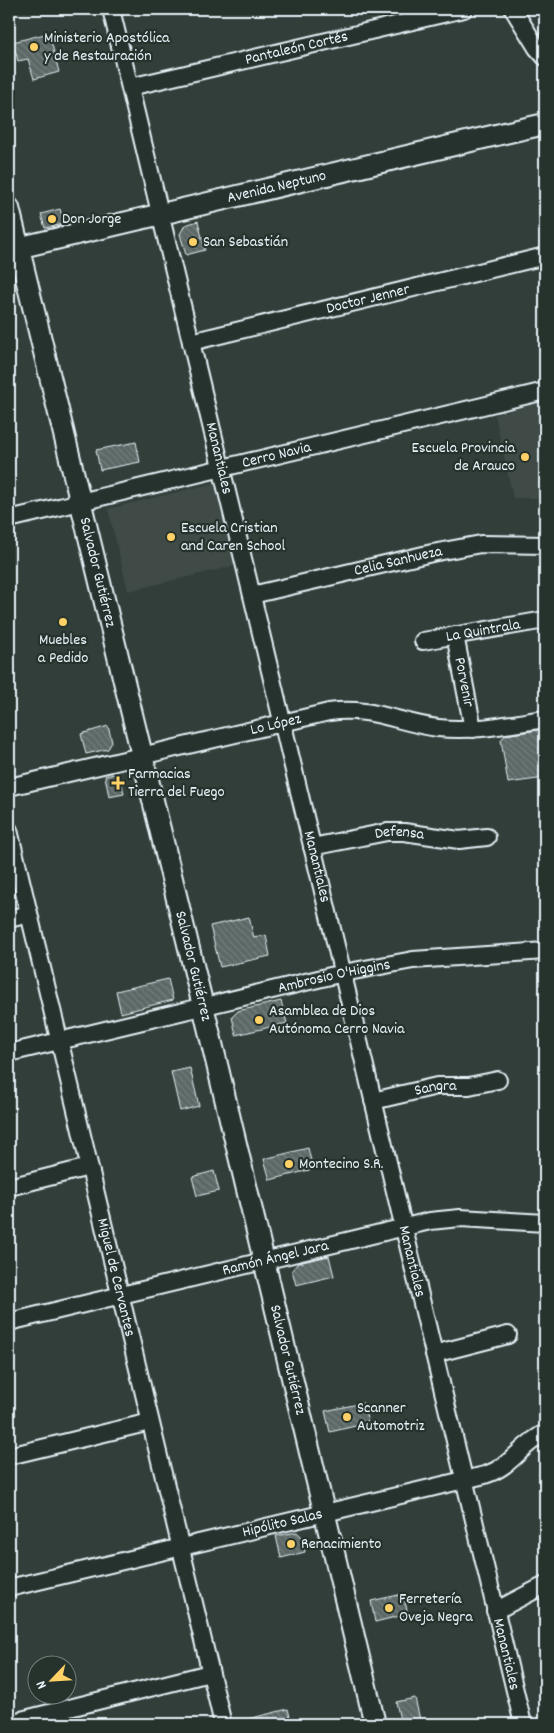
<svg xmlns="http://www.w3.org/2000/svg" width="554" height="1733" font-family="Dekko,sans-serif">
<style>
.built{fill:#3f4b46}
.building{fill:url(#building-back-hatch);stroke:#e8f1f8}
.lines{fill:none;stroke-linecap:round;stroke-linejoin:round}
.minor-casing{stroke:#e8f1f8;stroke-width:20}
.major-casing{stroke:#e8f1f8;stroke-width:24}
.minor{stroke:#26332d;stroke-width:16}
.major{stroke:#26332d;stroke-width:20}
.poi-dot{fill:#ffd166;stroke:#26332d;stroke-width:2}
.labels{text-anchor:middle;dominant-baseline:central;stroke-width:4.5;stroke-linejoin:round;paint-order:stroke}
.poi-label{font-size:16px;fill:#e8f1f8;stroke:#26332d;text-anchor:start}
.street-label{font-size:16px;fill:#e8f1f8;stroke:#26332d}
</style>
<defs>
<pattern id="building-back-hatch" width="6" height="6" patternUnits="userSpaceOnUse" patternTransform="scale(1.25)"><rect width="6" height="6" fill="#5c6865"/><path d="M-1 5l2 2M0 0l6 6M5-1l2 2" fill="none" stroke="#737e7c"/></pattern>
</defs>
<rect width="100%" height="100%" fill="#323e39"/>
<filter id="ink" filterUnits="userSpaceOnUse"><feTurbulence type="fractalNoise" baseFrequency=".02" numOctaves="2"/><feDisplacementMap in="SourceGraphic" scale="10" xChannelSelector="R" yChannelSelector="G"/><feConvolveMatrix kernelMatrix="1 2 1 2 8 2 1 2 1" color-interpolation-filters="sRGB"/></filter>
<g filter="url(#ink)">
<g class="built">
<path d="M545 401V498H513L495 415Z"/>
<path d="M214 483 234 566 128 591 108 509Z"/>
</g>
<g class="building">
<path d="M49 33 59 72 34 79 28 59 18 61 13 42Z"/>
<path d="M60 209 64 224 45 228 41 214Z"/>
<path d="M198 221 205 250 186 255 180 234 185 225Z"/>
<path d="M136 442 140 462 100 470 96 450Z"/>
<path d="M108 726 112 742 108 749 86 754 81 734Z"/>
<path d="M545 729V778L508 783 501 740 505 735Z"/>
<path d="M114 774 121 779 124 794 109 797 105 776Z"/>
<path d="M249 917 254 938 266 935 270 956 220 967 210 926Z"/>
<path d="M168 979 173 1000 121 1013 116 991Z"/>
<path d="M281 1001 287 1023 236 1035 232 1017 238 1011Z"/>
<path d="M190 1068 199 1106 180 1111 171 1072Z"/>
<path d="M308 1148 313 1169 270 1180 264 1159Z"/>
<path d="M214 1171 219 1191 197 1196 192 1177Z"/>
<path d="M329 1256 334 1276 296 1285 292 1270 298 1263Z"/>
<path d="M363 1403 368 1423 330 1432 325 1411Z"/>
<path d="M297 1532 302 1537 305 1552 281 1558 276 1536Z"/>
<path d="M403 1594 408 1614 375 1622 371 1601Z"/>
<path d="M415 1698 421 1724H401L396 1702Z"/>
<path d="M288 1709 292 1724H245L244 1720Z"/>
</g>
<g class="lines">
<g class="minor-casing">
<g id="minor">
<path id="s1" d="M111 9 523 1724"/>
<path d="M513 9 537 48 545 57"/>
<path id="s2" d="M130 87 464 9"/>
<path id="s3" d="M191 342 545 256"/>
<path id="s4" d="M9 519 545 391"/>
<path id="s5" d="M252 595 432 553 481 544 545 545"/>
<path id="s6" d="M455 635 473 729"/>
<path id="s7" d="M423 641 545 620"/>
<path id="s8" d="M9 787 329 712C372 706 398 723 438 728 474 732 510 724 545 719"/>
<path id="s9" d="M9 830 223 1724"/>
<path id="s10" d="M312 847 387 832H404L459 840 487 837"/>
<path d="M9 919 29 914"/>
<path id="s11" d="M9 1053 343 973 413 960 545 951"/>
<path id="s12" d="M373 1101 437 1086H469L498 1080"/>
<path d="M9 1187 89 1167"/>
<path id="s13" d="M9 1322 430 1221 460 1218 545 1223"/>
<path d="M434 1354 508 1335"/>
<path d="M9 1456 150 1422"/>
<path id="s14" d="M9 1588 485 1475C513 1466 521 1444 545 1433"/>
<path d="M495 1611 545 1585"/>
<path d="M9 1723 210 1673"/>
</g>
</g>
<g class="major-casing">
<g id="major">
<path id="s15" d="M9 208 203 1006 375 1724"/>
<path id="s16" d="M9 250 509 132 545 124"/>
</g>
</g>
<use href="#minor" class="minor"/>
<use href="#major" class="major"/>
</g>
</g>
<g class="poi-dot">
<circle cx="34" cy="47" r="5"/>
<circle cx="52" cy="219" r="5"/>
<circle cx="193" cy="242" r="5"/>
<circle cx="525" cy="457" r="5"/>
<circle cx="171" cy="537" r="5"/>
<circle cx="63" cy="622" r="5"/>
<path d="M115.5 775.5h5v5h5v5h-5v5h-5v-5h-5v-5h5z"/>
<circle cx="259" cy="1020" r="5"/>
<circle cx="289" cy="1164" r="5"/>
<circle cx="347" cy="1417" r="5"/>
<circle cx="291" cy="1544" r="5"/>
<circle cx="389" cy="1608" r="5"/>
</g>
<g class="labels">
<g class="poi-label">
<text x="44" y="38">Ministerio Apostólica<tspan x="44" dy="18">y de Restauración</tspan></text>
<text x="62" y="219">Don Jorge</text>
<text x="203" y="242">San Sebastián</text>
<text x="515" y="448" text-anchor="end">Escuela Provincia<tspan x="515" dy="18">de Arauco</tspan></text>
<text x="181" y="528">Escuela Cristian<tspan x="181" dy="18">and Caren School</tspan></text>
<text x="63" y="640" text-anchor="middle">Muebles<tspan x="63" dy="18">a Pedido</tspan></text>
<text x="128" y="774">Farmacias<tspan x="128" dy="18">Tierra del Fuego</tspan></text>
<text x="269" y="1011">Asamblea de Dios<tspan x="269" dy="18">Autónoma Cerro Navia</tspan></text>
<text x="299" y="1164">Montecino S.R.</text>
<text x="357" y="1408">Scanner<tspan x="357" dy="18">Automotriz</tspan></text>
<text x="301" y="1544">Renacimiento</text>
<text x="399" y="1599">Ferretería<tspan x="399" dy="18">Oveja Negra</tspan></text>
</g>
<g class="street-label">
<text stroke="none"><textPath href="#s2" startOffset="171">Pantaleón Cortés</textPath></text>
<text stroke="none"><textPath href="#s16" startOffset="275">Avenida Neptuno</textPath></text>
<text stroke="none"><textPath href="#s3" startOffset="182">Doctor Jenner</textPath></text>
<text stroke="none"><textPath href="#s4" startOffset="275">Cerro Navia</textPath></text>
<text stroke="none"><textPath href="#s1" startOffset="462">Manantiales</textPath></text>
<text stroke="none"><textPath href="#s5" startOffset="150">Celia Sanhueza</textPath></text>
<text stroke="none"><textPath href="#s15" startOffset="375">Salvador Gutiérrez</textPath></text>
<text stroke="none"><textPath href="#s7" startOffset="61">La Quintrala</textPath></text>
<text stroke="none"><textPath href="#s6" startOffset="48">Porvenir</textPath></text>
<text stroke="none"><textPath href="#s8" startOffset="274">Lo López</textPath></text>
<text stroke="none"><textPath href="#s10" startOffset="89">Defensa</textPath></text>
<text stroke="none"><textPath href="#s1" startOffset="882">Manantiales</textPath></text>
<text stroke="none"><textPath href="#s15" startOffset="780">Salvador Gutiérrez</textPath></text>
<text stroke="none"><textPath href="#s11" startOffset="334">Ambrosio O'Higgins</textPath></text>
<text stroke="none"><textPath href="#s12" startOffset="64">Sangra</textPath></text>
<text stroke="none"><textPath href="#s13" startOffset="274">Ramón Ángel Jara</textPath></text>
<text stroke="none"><textPath href="#s1" startOffset="1288">Manantiales</textPath></text>
<text stroke="none"><textPath href="#s9" startOffset="460">Miguel de Cervantes</textPath></text>
<text stroke="none"><textPath href="#s15" startOffset="1185">Salvador Gutiérrez</textPath></text>
<text stroke="none"><textPath href="#s14" startOffset="281">Hipólito Salas</textPath></text>
<text stroke="none"><textPath href="#s1" startOffset="1692">Manantiales</textPath></text>
</g>
</g>
<rect width="554" height="1733" fill="none" stroke="#26332d" stroke-width="30"/>
<rect x="15" y="15" width="524" height="1703" fill="none" stroke="#e8f1f8" stroke-width="2" filter="url(#ink)"/>
<g transform="translate(52 1680) rotate(245)"><circle r="24" fill="#26332d" stroke="#747f7e"/>
<path d="M0-4L9 19L0 12L-9 19Z" fill="#ffd166"/>
<text y="-8" font-size="14" font-weight="bold" text-anchor="middle" fill="#e8f1f8">N</text>
</g>
</svg>
